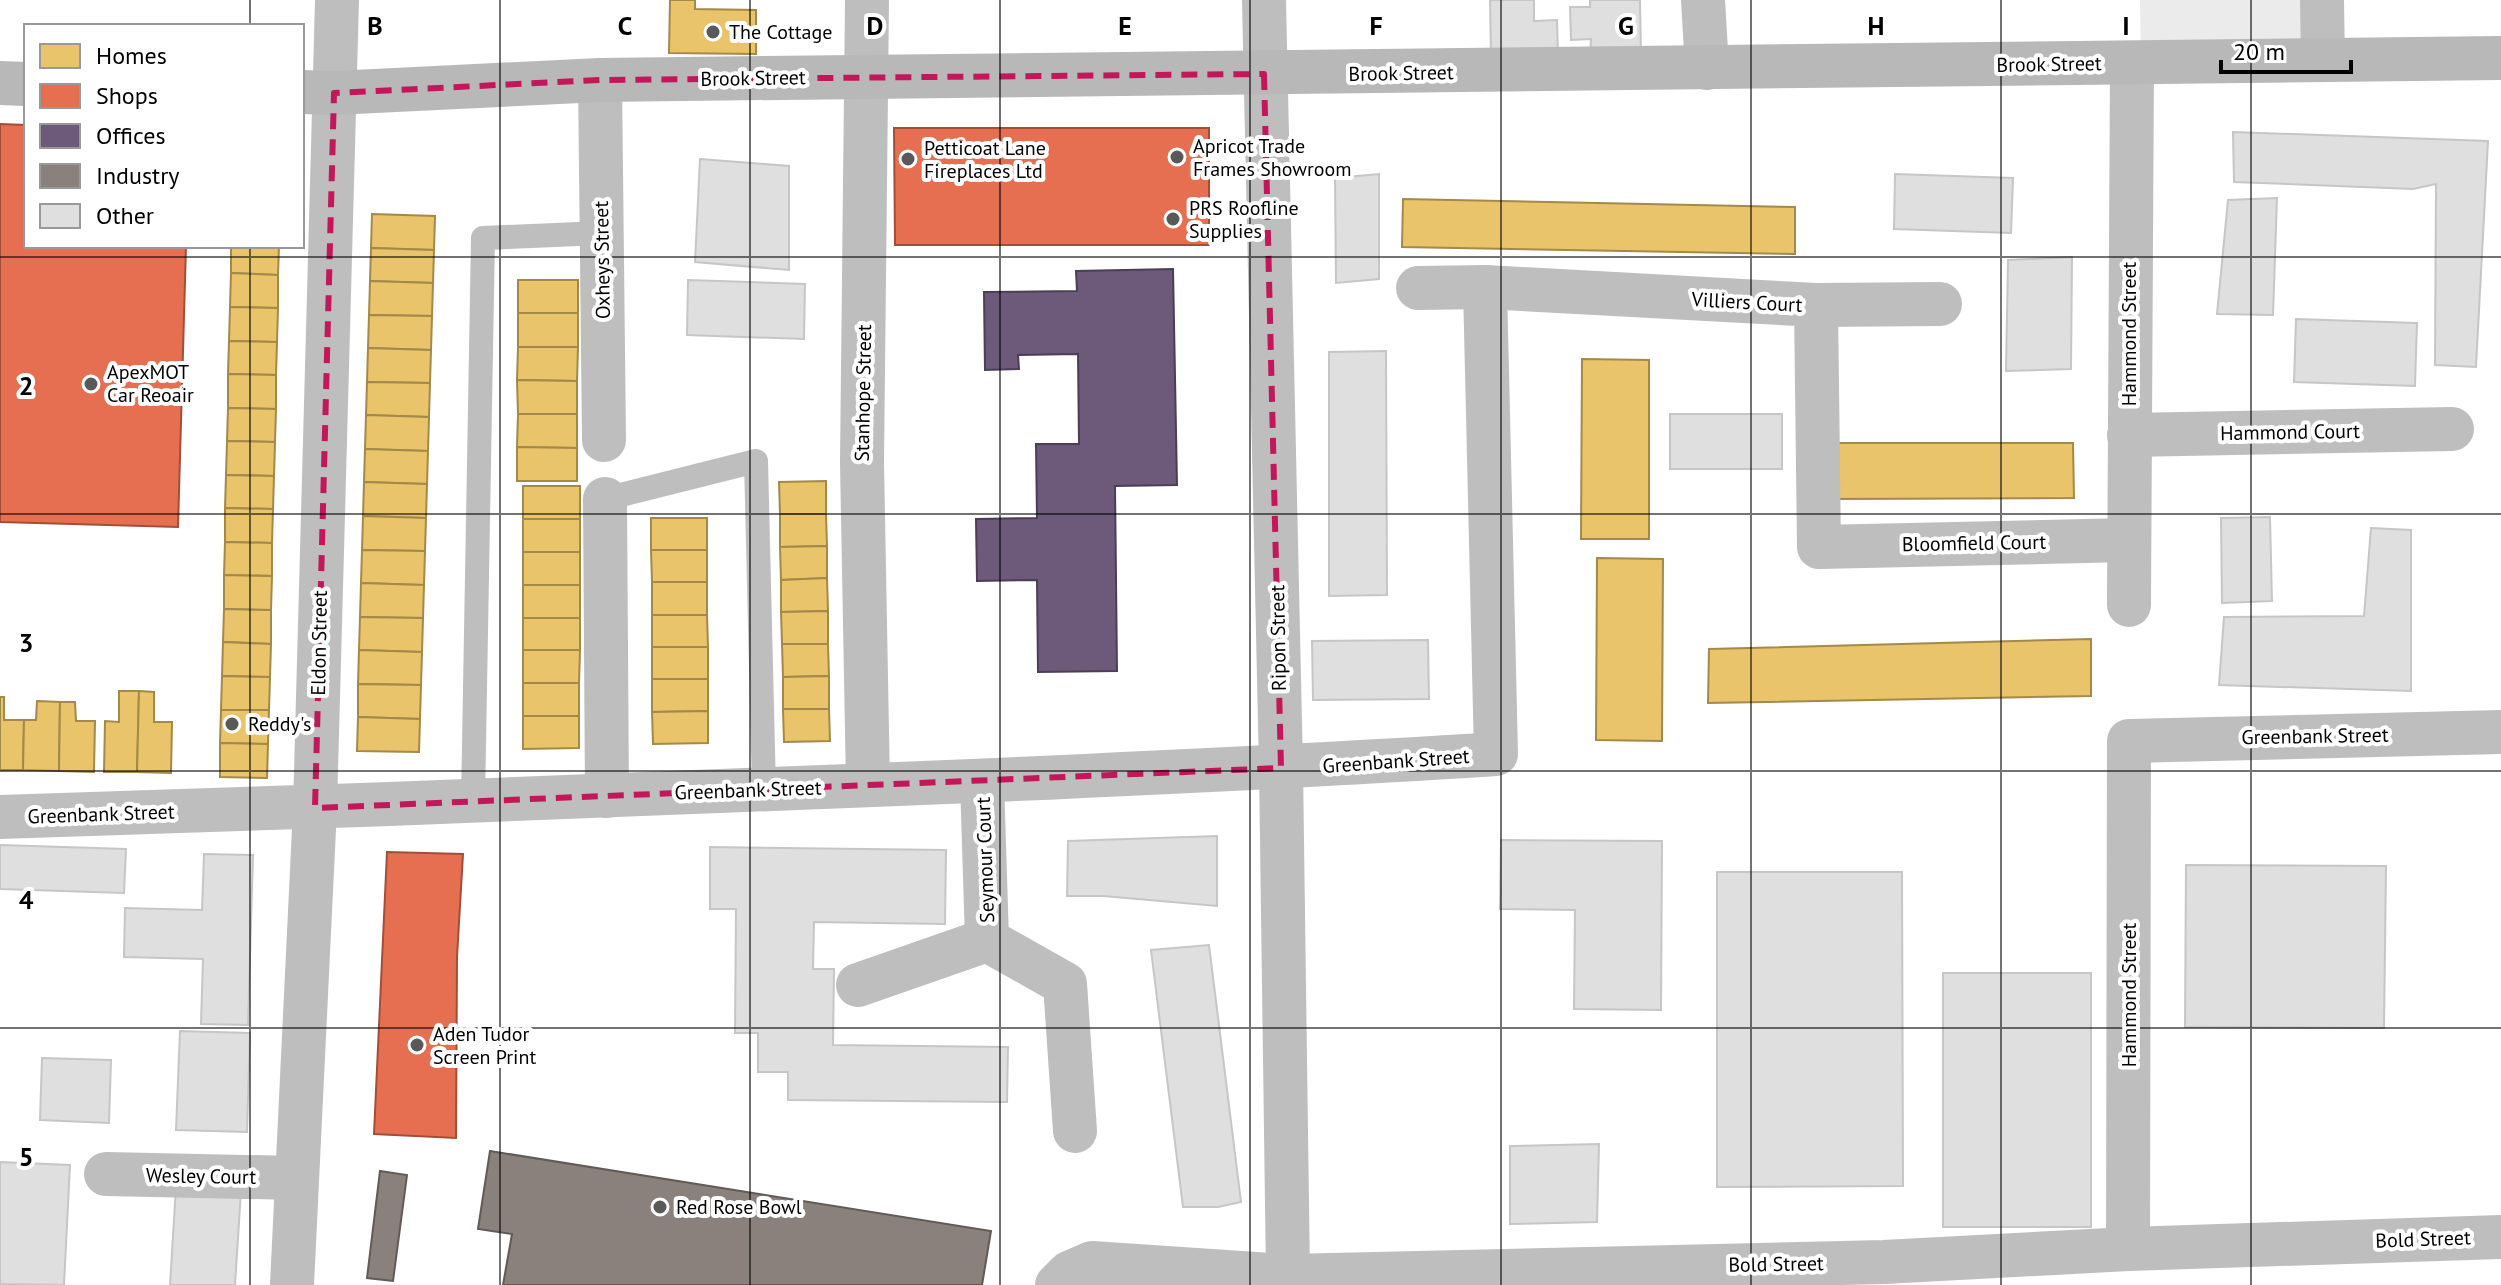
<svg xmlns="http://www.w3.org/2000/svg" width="2501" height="1285" font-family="'PT Sans',sans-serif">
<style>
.green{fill:#ebebeb}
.homes{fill:#e9c46a;stroke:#a3894a;stroke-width:2}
.shops{fill:#e76f51;stroke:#a24e39;stroke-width:2}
.offices{fill:#6d597a;stroke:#4c3e55;stroke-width:2}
.industry{fill:#8a817c;stroke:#615a57;stroke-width:2}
.building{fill:#dfdfdf;stroke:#c6c6c6;stroke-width:2}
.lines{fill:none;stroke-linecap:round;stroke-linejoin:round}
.lane{stroke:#bebebe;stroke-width:24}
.street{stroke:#bebebe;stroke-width:44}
.secondary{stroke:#b8b8b8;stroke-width:44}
.marked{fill:none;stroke:#c2185b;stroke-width:6;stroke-dasharray:16 10;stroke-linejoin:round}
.grid{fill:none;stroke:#000;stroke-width:2;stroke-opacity:0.55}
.poi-dot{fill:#595959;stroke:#fff;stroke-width:3}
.labels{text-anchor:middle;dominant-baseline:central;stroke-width:8;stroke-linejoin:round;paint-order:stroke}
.poi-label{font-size:20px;fill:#000;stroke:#fff;text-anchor:start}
.street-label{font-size:20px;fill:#000;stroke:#fff}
.grid-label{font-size:26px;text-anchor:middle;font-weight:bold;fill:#000;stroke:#fff;stroke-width:8;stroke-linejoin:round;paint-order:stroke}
</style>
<rect width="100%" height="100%" fill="#fff"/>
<path class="green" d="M2140 0H2312V53L2141 55Z"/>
<g class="homes">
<path d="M670 0H695V9L756 10V54L669 53Z"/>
<path d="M1403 199 1795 207V254L1402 247Z"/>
<path d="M372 214 435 216 434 250 371 248Z"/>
<path d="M231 246H279L278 275 231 273Z"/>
<path d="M371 248 434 250 433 283 370 281Z"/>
<path d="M231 273 278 275V308L230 307Z"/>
<rect x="518" y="280" width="60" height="33"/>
<path d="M370 281 433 283 432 316 369 315Z"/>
<path d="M230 307 278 308 277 342 229 341Z"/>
<rect x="518" y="313" width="60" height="34"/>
<path d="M369 315 432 316 431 350 368 348Z"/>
<path d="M229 341 277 342 276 375 228 374Z"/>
<path d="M518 347H578L577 381 517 380Z"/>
<path d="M368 348 431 350 430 383 367 382Z"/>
<path d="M1582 359 1649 360V539H1581Z"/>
<path d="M228 374 276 375V409L228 408Z"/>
<path d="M517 380 577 381V414H518Z"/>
<path d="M367 382 430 383 429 417 366 415Z"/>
<path d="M228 408 276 409 275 442 227 441Z"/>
<path d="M518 414H577V448L517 447Z"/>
<path d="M366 415 429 417 428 451 365 449Z"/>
<path d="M227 441 275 442 274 476 226 475Z"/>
<path d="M1833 443H2073L2074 498 1833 499Z"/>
<path d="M517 447 577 448V481H517Z"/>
<path d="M365 449 428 451 427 484 364 482Z"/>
<path d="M226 475 274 476 273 509 225 508Z"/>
<path d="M826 481V514H780L779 482Z"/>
<path d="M364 482 427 484 426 518 363 516Z"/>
<rect x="523" y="486" width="57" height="33"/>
<path d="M225 508 273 509 272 543 225 542Z"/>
<path d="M780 514H826L827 546 780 547Z"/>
<path d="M363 516 426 518 425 551 362 550Z"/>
<rect x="651" y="518" width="56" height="32"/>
<rect x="523" y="519" width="57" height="33"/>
<path d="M225 542 272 543V576L224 575Z"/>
<path d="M827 546V578L781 580 780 547Z"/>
<path d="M362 550 425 551 424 585 361 583Z"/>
<path d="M651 550H707V582H652Z"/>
<rect x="523" y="552" width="57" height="33"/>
<path d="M1597 558 1663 559 1662 741 1596 740Z"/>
<path d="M224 575 272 576 271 610 224 609Z"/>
<path d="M827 578 828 611 781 612V580Z"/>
<rect x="652" y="582" width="55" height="33"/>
<path d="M361 583 424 585 423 618 360 617Z"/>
<rect x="523" y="585" width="57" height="33"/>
<path d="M224 609 271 610V644L223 642Z"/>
<path d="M828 611V644H782L781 612Z"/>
<path d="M652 615H707L708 647H652Z"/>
<path d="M360 617 423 618 422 652 359 650Z"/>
<rect x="523" y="618" width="57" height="32"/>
<path d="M2091 639V696L1708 703 1709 649Z"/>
<path d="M223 642 271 644 270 677 222 676Z"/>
<path d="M782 644H828L829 676 783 677Z"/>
<rect x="652" y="647" width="56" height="32"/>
<path d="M359 650 422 652 421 685 358 684Z"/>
<path d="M523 650H580L579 683H523Z"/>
<path d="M222 676 270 677 269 710H221Z"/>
<path d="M829 676V709H783V677Z"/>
<path d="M652 679H708V711L652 712Z"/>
<rect x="523" y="683" width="56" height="33"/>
<path d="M358 684 421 685 420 719 358 717Z"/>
<path d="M119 691H139L137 772H104L105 721 119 722Z"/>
<path d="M139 691 154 692V722H172L171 773 137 772Z"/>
<path d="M0 697H4V720H24L23 770H0Z"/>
<path d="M37 701 60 702 59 771 23 770 24 720H36Z"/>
<path d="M60 702H75L76 721H95L94 772 59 771Z"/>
<path d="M783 709H829L830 741 784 742Z"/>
<path d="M221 710H269L268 744 220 743Z"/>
<path d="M708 711V743L653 744 652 712Z"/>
<path d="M523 716H579V748L523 749Z"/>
<path d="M358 717 420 719 419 752 357 751Z"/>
<path d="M220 743 268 744 267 778 220 777Z"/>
</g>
<g class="shops">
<path d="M0 124 26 125V246H186L178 527 0 522Z"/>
<path d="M894 128H1209V245H895Z"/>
<path d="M387 852 463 854 457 957 456 1138 374 1134Z"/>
</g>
<path class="offices" d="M1173 269 1177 485 1115 486 1117 671 1038 672 1037 580 977 581 976 519 1037 518 1036 444H1079L1078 354 1018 355 1019 369 985 370 984 292 1077 291 1076 271Z"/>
<g class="industry">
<path d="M490 1151 991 1231 982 1285H503L512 1234 478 1229Z"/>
<path d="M380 1171 407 1175 393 1281 367 1278Z"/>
</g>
<g class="building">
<path d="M1490 0H1534V21L1557 20 1558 56 1491 58Z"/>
<path d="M1590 0H1640L1641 55H1590L1591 39 1571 40 1570 7H1590Z"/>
<path d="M2233 132 2488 141 2476 367 2435 365 2436 184 2413 189 2234 182Z"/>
<path d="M700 159 789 166V270L695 262Z"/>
<path d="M1379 174V279L1336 283 1335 178Z"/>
<path d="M1895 174 2013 178 2011 233 1894 229Z"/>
<path d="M2277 198 2273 315 2217 314 2228 200Z"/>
<path d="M2072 257 2071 369 2006 371 2008 260Z"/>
<path d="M688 280 805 284 804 339 687 335Z"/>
<path d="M2296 319 2417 323 2415 386 2294 382Z"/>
<path d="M1386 351 1387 595 1329 596V352Z"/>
<rect x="1670" y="414" width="112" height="55"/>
<path d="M2270 517 2272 601 2222 603 2221 518Z"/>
<path d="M2371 528 2411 530V691L2219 685 2224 617 2364 616Z"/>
<path d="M1428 640 1429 699 1313 700 1312 641Z"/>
<path d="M1217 836V906L1103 896H1067L1068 841Z"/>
<path d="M1501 840 1662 841 1661 1010 1574 1009 1575 910 1500 909Z"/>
<path d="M0 845 126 849 124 893 0 889Z"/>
<path d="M710 847 946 850 945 924 814 922 813 969H834L833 1045 1008 1047 1007 1102 788 1100V1072H758V1033H735L736 909H710Z"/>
<path d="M204 854 253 855 248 1025 201 1024 203 959 124 957 125 908 202 910Z"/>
<path d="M2186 865 2386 866 2384 1028 2185 1027Z"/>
<path d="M1717 872H1902L1903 1186 1717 1187Z"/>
<path d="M1209 945 1241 1202 1218 1207H1183L1151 950Z"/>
<rect x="1943" y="973" width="148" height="254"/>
<path d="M180 1031 250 1033 247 1132 176 1130Z"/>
<path d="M42 1058 111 1060 109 1123 40 1120Z"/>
<path d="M1599 1144 1597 1222 1510 1224V1146Z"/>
<path d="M0 1162 70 1165 64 1285 0 1284Z"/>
<path d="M176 1187 241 1191 235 1285H170Z"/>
</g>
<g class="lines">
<g class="lane">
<path d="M605 499 756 461 764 790"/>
<path d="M473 801 483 238 602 233"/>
</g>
<g class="street">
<path d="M867 0 862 462 868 785"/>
<path d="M1264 0 1281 768 1288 1276"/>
<path d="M1703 0 1707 68"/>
<path d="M2322 0 2323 60"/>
<path d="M600 80 604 440"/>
<path d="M1418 288 1485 287 1816 305 1819 547 2129 540"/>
<path d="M1816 305 1940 304"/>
<path d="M2129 435 2452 429"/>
<path d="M605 499 607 796"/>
<path d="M2129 605 2132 63"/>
<path d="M982 781 987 940 1065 984 1075 1131"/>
<path d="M0 817C266 809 531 799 797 788 1030 779 1263 769 1496 754L1485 287"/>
<path d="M858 985 987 940"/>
<path d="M106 1174 296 1178"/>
<path d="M2128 1249 2129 741 2501 732"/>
<path d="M292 1285 315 808 337 0"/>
<path d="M1057 1285 1069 1273 1092 1263 1288 1276 1884 1262 2128 1249 2501 1237"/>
</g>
<g class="secondary">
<path d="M0 83 26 84"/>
<path d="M302 92 334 93 600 80 2501 58"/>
</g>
</g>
<path class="marked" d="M1264 74 1281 768 315 808 334 93 600 80Z"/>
<path class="grid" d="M250 0V26M500 0V1285M750 0V1285M1000 0V1285M1250 0V1285M1501 0V1285M1751 0V1285M2001 0V1285M2251 0V1285M250 246V1285M0 257H2501M0 514H2501M0 771H2501M0 1028H2501"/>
<g class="poi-dot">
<circle cx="713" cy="32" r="8"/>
<circle cx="1177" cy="157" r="8"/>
<circle cx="908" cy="159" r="8"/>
<circle cx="1173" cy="219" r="8"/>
<circle cx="91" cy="384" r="8"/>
<circle cx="232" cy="724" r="8"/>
<circle cx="417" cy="1045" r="8"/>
<circle cx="660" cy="1207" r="8"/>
</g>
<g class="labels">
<g class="poi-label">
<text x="729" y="32">The Cottage</text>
<text x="1193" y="146">Apricot Trade<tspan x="1193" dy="23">Frames Showroom</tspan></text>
<text x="924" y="148">Petticoat Lane<tspan x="924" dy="23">Fireplaces Ltd</tspan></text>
<text x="1189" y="208">PRS Roofline<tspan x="1189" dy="23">Supplies</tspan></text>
<text x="107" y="372">ApexMOT<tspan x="107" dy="23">Car Reoair</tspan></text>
<text x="248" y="724">Reddy's</text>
<text x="433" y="1034">Aden Tudor<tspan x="433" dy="23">Screen Print</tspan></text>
<text x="676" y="1207">Red Rose Bowl</text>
</g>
<g class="street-label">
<text transform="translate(2049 64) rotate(-1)">Brook Street</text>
<text transform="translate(1401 73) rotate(-1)">Brook Street</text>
<text transform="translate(753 78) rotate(-1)">Brook Street</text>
<text transform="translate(602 260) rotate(-91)">Oxheys Street</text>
<text transform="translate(1747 302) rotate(3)">Villiers Court</text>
<text transform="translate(2129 334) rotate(-90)">Hammond Street</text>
<text transform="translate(863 393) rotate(-89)">Stanhope Street</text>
<text transform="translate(2290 432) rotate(-1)">Hammond Court</text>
<text transform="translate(1974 543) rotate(-1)">Bloomfield Court</text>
<text transform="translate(1278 638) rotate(-91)">Ripon Street</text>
<text transform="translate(319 643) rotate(-89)">Eldon Street</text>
<text transform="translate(2315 736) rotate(-1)">Greenbank Street</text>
<text transform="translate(1396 761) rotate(-4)">Greenbank Street</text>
<text transform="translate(748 790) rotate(-2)">Greenbank Street</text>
<text transform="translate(101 814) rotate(-2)">Greenbank Street</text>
<text transform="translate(985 860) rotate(-92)">Seymour Court</text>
<text transform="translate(2129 995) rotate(-90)">Hammond Street</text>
<text transform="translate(201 1176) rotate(1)">Wesley Court</text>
<text transform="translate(2423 1239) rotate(-2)">Bold Street</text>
<text transform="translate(1776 1264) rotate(-1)">Bold Street</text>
</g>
</g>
<g class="grid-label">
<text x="375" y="35">B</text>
<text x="625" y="35">C</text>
<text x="875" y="35">D</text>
<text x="1125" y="35">E</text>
<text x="1376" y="35">F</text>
<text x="1626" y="35">G</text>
<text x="1876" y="35">H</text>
<text x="2126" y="35">I</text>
<text x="26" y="395">2</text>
<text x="26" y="652">3</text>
<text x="26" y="909">4</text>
<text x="26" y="1166">5</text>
</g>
<rect x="24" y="24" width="280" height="224" fill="#ffffff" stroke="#999999" stroke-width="2"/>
<rect x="40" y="44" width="40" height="24" fill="#e9c46a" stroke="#999999" stroke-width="2"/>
<text x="96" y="64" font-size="24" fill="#000000">Homes</text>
<rect x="40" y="84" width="40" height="24" fill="#e76f51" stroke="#999999" stroke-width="2"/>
<text x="96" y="104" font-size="24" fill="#000000">Shops</text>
<rect x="40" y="124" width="40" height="24" fill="#6d597a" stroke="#999999" stroke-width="2"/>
<text x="96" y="144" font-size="24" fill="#000000">Offices</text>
<rect x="40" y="164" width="40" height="24" fill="#8a817c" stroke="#999999" stroke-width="2"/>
<text x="96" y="184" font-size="24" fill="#000000">Industry</text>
<rect x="40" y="204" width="40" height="24" fill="#dfdfdf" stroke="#999999" stroke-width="2"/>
<text x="96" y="224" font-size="24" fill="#000000">Other</text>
<path d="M2221 60v12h130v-12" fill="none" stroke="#000000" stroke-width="4"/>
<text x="2233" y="60" font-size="24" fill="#000000" stroke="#ffffff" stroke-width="6" paint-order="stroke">20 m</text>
</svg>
